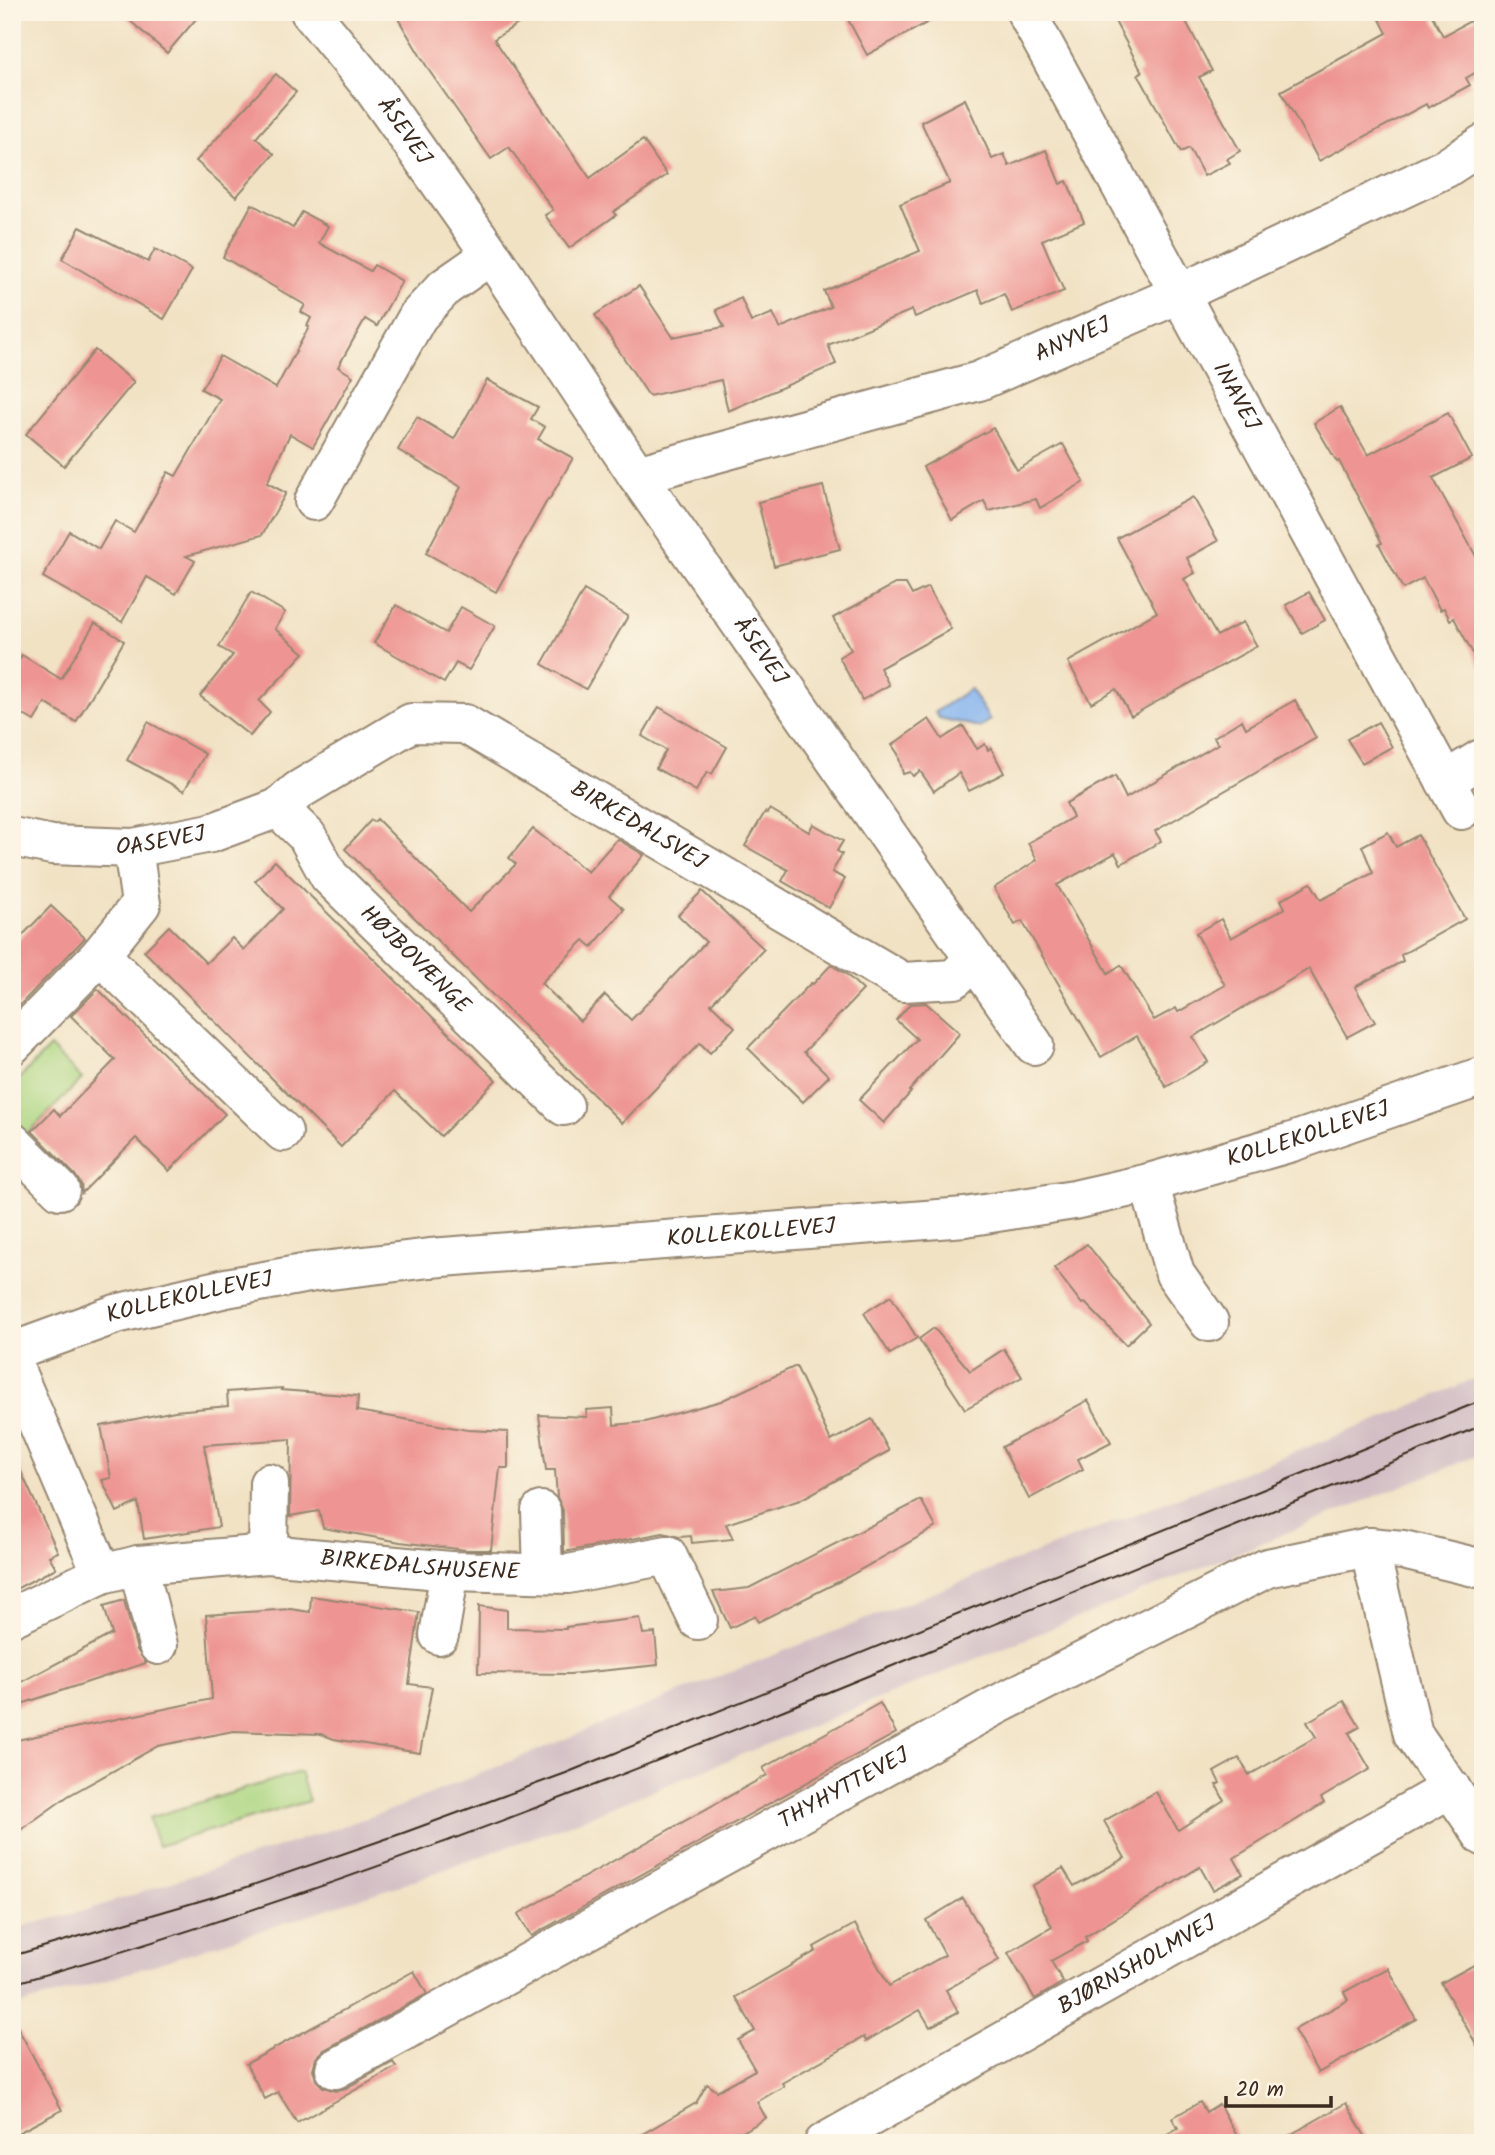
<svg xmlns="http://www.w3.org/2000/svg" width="1495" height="2155" font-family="Kalam,sans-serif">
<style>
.industrial{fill:#d2bec4}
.green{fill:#acd681;stroke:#748050;stroke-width:2}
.water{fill:#83b3ef;stroke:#5f6e86;stroke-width:2}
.building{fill:#ee9593}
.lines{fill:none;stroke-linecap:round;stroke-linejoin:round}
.minor-casing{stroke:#968671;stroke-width:42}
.minor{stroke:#fff;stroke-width:38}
.tram{stroke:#3b2a1e;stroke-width:2}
.labels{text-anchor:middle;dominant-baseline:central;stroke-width:5;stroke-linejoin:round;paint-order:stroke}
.street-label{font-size:23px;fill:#3b2a1e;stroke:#fcf5e5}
</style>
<rect width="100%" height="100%" fill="#fcf5e5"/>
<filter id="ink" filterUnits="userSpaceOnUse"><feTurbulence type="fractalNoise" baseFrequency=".0143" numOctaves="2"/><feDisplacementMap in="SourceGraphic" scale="14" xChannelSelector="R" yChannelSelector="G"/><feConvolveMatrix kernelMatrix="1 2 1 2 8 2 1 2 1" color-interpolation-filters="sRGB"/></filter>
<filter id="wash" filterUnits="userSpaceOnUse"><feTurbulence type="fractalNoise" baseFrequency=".00686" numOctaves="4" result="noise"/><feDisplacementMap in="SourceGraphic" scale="28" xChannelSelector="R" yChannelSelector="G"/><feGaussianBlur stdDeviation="1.57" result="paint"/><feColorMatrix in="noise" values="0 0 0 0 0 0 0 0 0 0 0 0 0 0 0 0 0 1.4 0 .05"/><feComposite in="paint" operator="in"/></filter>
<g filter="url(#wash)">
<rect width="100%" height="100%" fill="#f1e2c4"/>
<path class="industrial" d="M1483 1375V1453L578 1821 410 1882 98 1983 12 2007V1929L84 1911 391 1810 715 1678 1395 1413Z"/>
<g class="green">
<path d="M50 1047 82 1079 26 1135 12 1122V1086Z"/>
<path d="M300 1772 309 1801 158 1846 149 1818Z"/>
</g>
<path class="water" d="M970 689 990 720 979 727 939 718 935 712Z"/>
<g id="blocks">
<g class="building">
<path d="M120 12H202L167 53Z"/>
<path d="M394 12H537L494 39 590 178 643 140 667 175 613 212 616 215 569 248 545 215 553 210 509 147 491 159 430 72Z"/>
<path d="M844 12H947L867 55Z"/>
<path d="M1110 12H1181L1212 71 1199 77 1240 151 1227 159 1230 163 1204 176 1189 148 1181 152 1138 74 1142 72Z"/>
<path d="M1376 12H1430L1443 36 1483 14V68L1466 78 1470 85 1428 108 1426 104 1319 161 1281 91 1387 33Z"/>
<path d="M276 74 296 92 256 138 274 154 236 197 196 161Z"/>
<path d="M965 99 992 159 1004 154 1009 166 1046 150 1060 184 1067 181 1084 222 1042 240 1064 291 1012 312 1004 294 983 303 978 290 915 317 912 310 828 345 836 364 728 411 721 380 649 396 595 315 639 286 673 337 724 327 716 310 741 298 751 322 773 313 780 328 831 307 824 291 920 251 900 204 950 183 921 122Z"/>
<path d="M252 204 293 228 302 212 328 226 319 243 370 271 374 265 402 281 377 326 365 319 338 367 353 376 313 447 290 434 267 483 286 493 262 535 186 556 195 561 176 594 147 577 122 622 43 577 69 531 99 549 115 521 134 532 168 472 176 476 220 399 201 389 220 356 276 388 309 327 307 326 311 318 301 312 305 305 223 257Z"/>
<path d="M80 227 148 262 155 249 192 270 164 319 62 259Z"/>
<path d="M95 350 134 382 64 466 26 434Z"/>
<path d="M487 380 538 407 531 419 545 427 538 439 573 458 549 500 548 499 496 592 426 553 461 487 398 450 417 417 454 439Z"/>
<path d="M1340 407 1368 455 1448 413 1472 458 1433 478 1483 569V672L1454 618 1450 620 1444 608 1440 610 1423 578 1403 589 1379 544 1382 543 1339 461 1337 462 1314 423Z"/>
<path d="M993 428 1017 470 1063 444 1084 482 1040 508 1036 499 989 511 984 501 952 520 923 467Z"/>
<path d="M823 486 840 549 774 566 758 502Z"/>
<path d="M1193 497 1218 541 1187 558 1195 573 1184 579 1217 636 1243 622 1257 646 1131 716 1116 689 1091 703 1068 662 1157 612 1117 538Z"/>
<path d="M895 584H906L912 595 928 587 951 629 880 668 889 685 862 700 839 657 851 650 833 618Z"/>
<path d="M584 590 628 616 586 689 542 664Z"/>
<path d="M251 592 285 612 275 629 304 653 259 701 270 712 250 736 200 696 233 655 219 647Z"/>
<path d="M1309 592 1325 620 1302 633 1286 605Z"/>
<path d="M396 605 446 633 461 607 495 626 469 670 456 663 444 683 374 643Z"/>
<path d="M95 623 124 641 76 722 45 703 34 721 12 708V670L22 655 61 679Z"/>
<path d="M1295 700 1316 738 1155 831 1161 841 1121 864 1115 853 1057 885 1108 973 1121 965 1154 1020 1176 1008 1178 1012 1225 985 1196 933 1221 919 1231 938 1285 908 1281 900 1311 883 1321 900 1373 873 1362 846 1388 832 1396 847 1418 835 1465 919 1401 955 1403 961 1355 987 1375 1022 1347 1037 1309 969 1193 1037 1208 1062 1166 1087 1137 1036 1101 1057 1022 921 1015 925 994 888 1037 860 1028 843 1073 817 1066 803 1115 776 1126 798 1218 744 1214 737 1242 720 1246 728Z"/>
<path d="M659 707 727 747 712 774 707 772 696 791 656 768 666 750 642 736Z"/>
<path d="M929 719 942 739 963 726 977 749 985 744 988 750 991 748 1004 773 969 791 959 773 934 791 920 771 913 776 910 772 903 774 898 754 892 745Z"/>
<path d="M148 722 205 754 184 791 127 760Z"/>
<path d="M1378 722 1392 747 1362 763 1347 739Z"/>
<path d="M770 809 809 832 813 824 843 841 837 851 842 854 832 872 845 879 829 908 782 881 788 870 745 846 765 812 767 813Z"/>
<path d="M377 819 469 912 516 864 509 858 533 829 588 872 617 839 644 855 609 896 624 909 592 947 584 940 541 983 580 1021 605 995 631 1020 706 942 678 915 702 891 764 949 711 1004 735 1027 710 1053 700 1043 622 1123 345 849 371 820 374 822Z"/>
<path d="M275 861 496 1080 441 1136 395 1091 341 1147 144 951 169 926 206 963 232 938 244 950 283 909 255 881Z"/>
<path d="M51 906 85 938 12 1013V946Z"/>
<path d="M831 965 846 974 863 990 804 1052 829 1076 803 1102 748 1048 811 983 813 984Z"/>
<path d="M98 989 225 1114 169 1171 136 1138 82 1193 81 1184 75 1175 32 1131 54 1109 60 1116 115 1060 71 1016Z"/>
<path d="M926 1003 960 1033 909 1091 911 1092 884 1123 859 1100 917 1039 896 1020 910 1004Z"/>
<path d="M1087 1244 1149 1323 1126 1345 1085 1303 1082 1304 1054 1268Z"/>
<path d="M891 1296 917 1338 890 1354 864 1313Z"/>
<path d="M934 1328 970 1371 1004 1349 1022 1377 965 1409 919 1339Z"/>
<path d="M796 1366 831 1441 872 1419 889 1451 800 1500 726 1524 733 1539 692 1543 691 1536 679 1537 663 1533 564 1552 563 1510 557 1497 555 1470H546L539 1415 587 1417 586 1410 613 1408 614 1425 645 1422 721 1401Z"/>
<path d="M282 1388 281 1390 358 1396 357 1411 468 1430 508 1432V1468H500L491 1550H466L400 1542 323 1528 319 1511 290 1516 291 1439 204 1445 219 1527 144 1539 138 1502 117 1512 102 1480 111 1478 101 1426 175 1411 228 1406 227 1392Z"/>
<path d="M1088 1400 1111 1442 1078 1459 1083 1469 1029 1499 1002 1447Z"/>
<path d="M12 1452 58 1552 49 1556 56 1568 12 1591Z"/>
<path d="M921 1500 936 1527 842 1580 758 1622 755 1616 730 1628 713 1592 749 1588Z"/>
<path d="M311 1596 419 1612 409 1684 432 1687 420 1753 334 1739 321 1734 233 1731 158 1746 68 1796 12 1836V1741L212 1699 206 1615 290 1609 310 1612Z"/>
<path d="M124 1600 137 1650 146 1663 12 1707V1687L112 1634 104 1606Z"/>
<path d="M479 1606 507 1610V1628L566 1629V1627L640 1618 643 1634 655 1633 658 1665 570 1674 478 1673Z"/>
<path d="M1344 1701 1360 1727 1349 1733 1370 1769 1321 1798 1324 1803 1234 1858 1243 1874 1213 1890 1200 1867 1085 1937 1087 1941 1051 1961 1063 1982 1035 1999 1008 1953 1052 1927 1032 1886 1063 1868 1074 1886 1125 1858 1104 1821 1156 1792 1178 1830 1224 1800 1216 1785 1220 1783 1214 1772 1239 1758 1249 1775 1316 1737 1307 1722Z"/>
<path d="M880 1703 896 1733 531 1936 518 1914 767 1775 763 1768Z"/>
<path d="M963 1898 999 1960 946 1990 958 2012 930 2027 920 2010 866 2041 864 2037 782 2083 784 2086 757 2102 766 2118 743 2132 748 2143H627L696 2103 707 2084 717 2091 755 2070 738 2040 755 2031 736 1997 816 1951 814 1947 855 1924 889 1986 945 1955 926 1920Z"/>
<path d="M1483 1960V2056L1441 1983Z"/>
<path d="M1388 1968 1416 2019 1318 2073 1294 2030 1348 2000 1344 1992Z"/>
<path d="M414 1971 427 1994 324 2050 316 2058 313 2069 316 2080 323 2087 335 2091 346 2088 393 2062 396 2067 297 2123 278 2092 265 2099 246 2064Z"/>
<path d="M12 2017 62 2110 12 2136Z"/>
<path d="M1200 2102 1206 2112 1219 2104 1241 2143H1151L1178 2128 1172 2118Z"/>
<path d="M1346 2103 1369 2143H1276Z"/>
</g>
</g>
</g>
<g filter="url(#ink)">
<use href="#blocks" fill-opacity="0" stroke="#968671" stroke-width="2"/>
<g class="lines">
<g class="minor-casing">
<g id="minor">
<path id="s1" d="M310 12 375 91 491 255 637 475 1034 1045"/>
<path id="s2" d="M1026 12 1461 810"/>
<path id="s3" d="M637 475 979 381 1179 294 1446 168 1483 144"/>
<path d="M314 501 418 316 445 287 491 255"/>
<path d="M1445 781 1481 759"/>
<path id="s4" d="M278 808 307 836 329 876 564 1106"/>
<path id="s5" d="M12 837 52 845 133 848 211 833 278 808 299 790 411 723 465 724 903 982 954 979 973 960"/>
<path d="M100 955 283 1132"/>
<path d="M12 1045 100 955 141 904 133 848"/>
<path d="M12 1142 60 1190"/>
<path d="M1149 1183 1175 1274 1209 1322"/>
<path id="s6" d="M12 1352 116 1314 226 1288 314 1272 430 1258 965 1217 1074 1200 1149 1183 1292 1142 1483 1076"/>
<path d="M12 1363 102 1574"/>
<path d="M541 1511 543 1573"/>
<path d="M1369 1547 1413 1734 1483 1836"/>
<path d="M268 1554 269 1483"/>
<path d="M138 1565 158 1645"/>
<path id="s7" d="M12 1617 102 1574 138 1565 268 1554 450 1571 568 1574 667 1555 698 1620"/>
<path d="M439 1635 450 1571"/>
<path id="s8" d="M335 2069 995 1706 1267 1568 1369 1547 1403 1550 1483 1569"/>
<path id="s9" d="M824 2143 1451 1788"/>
</g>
</g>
<use href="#minor" class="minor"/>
<g class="tram">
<path d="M12 1956 244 1888 403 1833 566 1773 1483 1400"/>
<path d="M12 1984C307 1901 591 1789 875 1673 1077 1591 1280 1508 1483 1425"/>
</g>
</g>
</g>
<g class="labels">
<g class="street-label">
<text stroke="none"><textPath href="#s1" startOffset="152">ÅSEVEJ</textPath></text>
<text stroke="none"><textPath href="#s3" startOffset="457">ANYVEJ</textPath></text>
<text stroke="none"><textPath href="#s2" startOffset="438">INAVEJ</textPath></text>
<text stroke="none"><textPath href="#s1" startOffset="782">ÅSEVEJ</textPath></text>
<text stroke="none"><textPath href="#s5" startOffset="686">BIRKEDALSVEJ</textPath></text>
<text stroke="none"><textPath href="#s5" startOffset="150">OASEVEJ</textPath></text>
<text stroke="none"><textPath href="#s4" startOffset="206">HØJBOVÆNGE</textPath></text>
<text stroke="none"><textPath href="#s6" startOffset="1320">KOLLEKOLLEVEJ</textPath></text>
<text stroke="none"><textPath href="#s6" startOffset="752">KOLLEKOLLEVEJ</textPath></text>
<text stroke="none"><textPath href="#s6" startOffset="186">KOLLEKOLLEVEJ</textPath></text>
<text stroke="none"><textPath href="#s7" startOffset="420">BIRKEDALSHUSENE</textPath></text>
<text stroke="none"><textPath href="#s8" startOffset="581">THYHYTTEVEJ</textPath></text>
<text stroke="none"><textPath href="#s9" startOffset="360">BJØRNSHOLMVEJ</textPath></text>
</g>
</g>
<rect width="1495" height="2155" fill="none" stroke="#fcf5e5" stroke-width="42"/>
<path d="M1226 2096v10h105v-10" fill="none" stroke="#3b2a1e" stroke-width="3.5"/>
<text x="1236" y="2096" font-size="21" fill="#3b2a1e" stroke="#fcf5e5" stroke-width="5" paint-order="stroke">20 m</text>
</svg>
